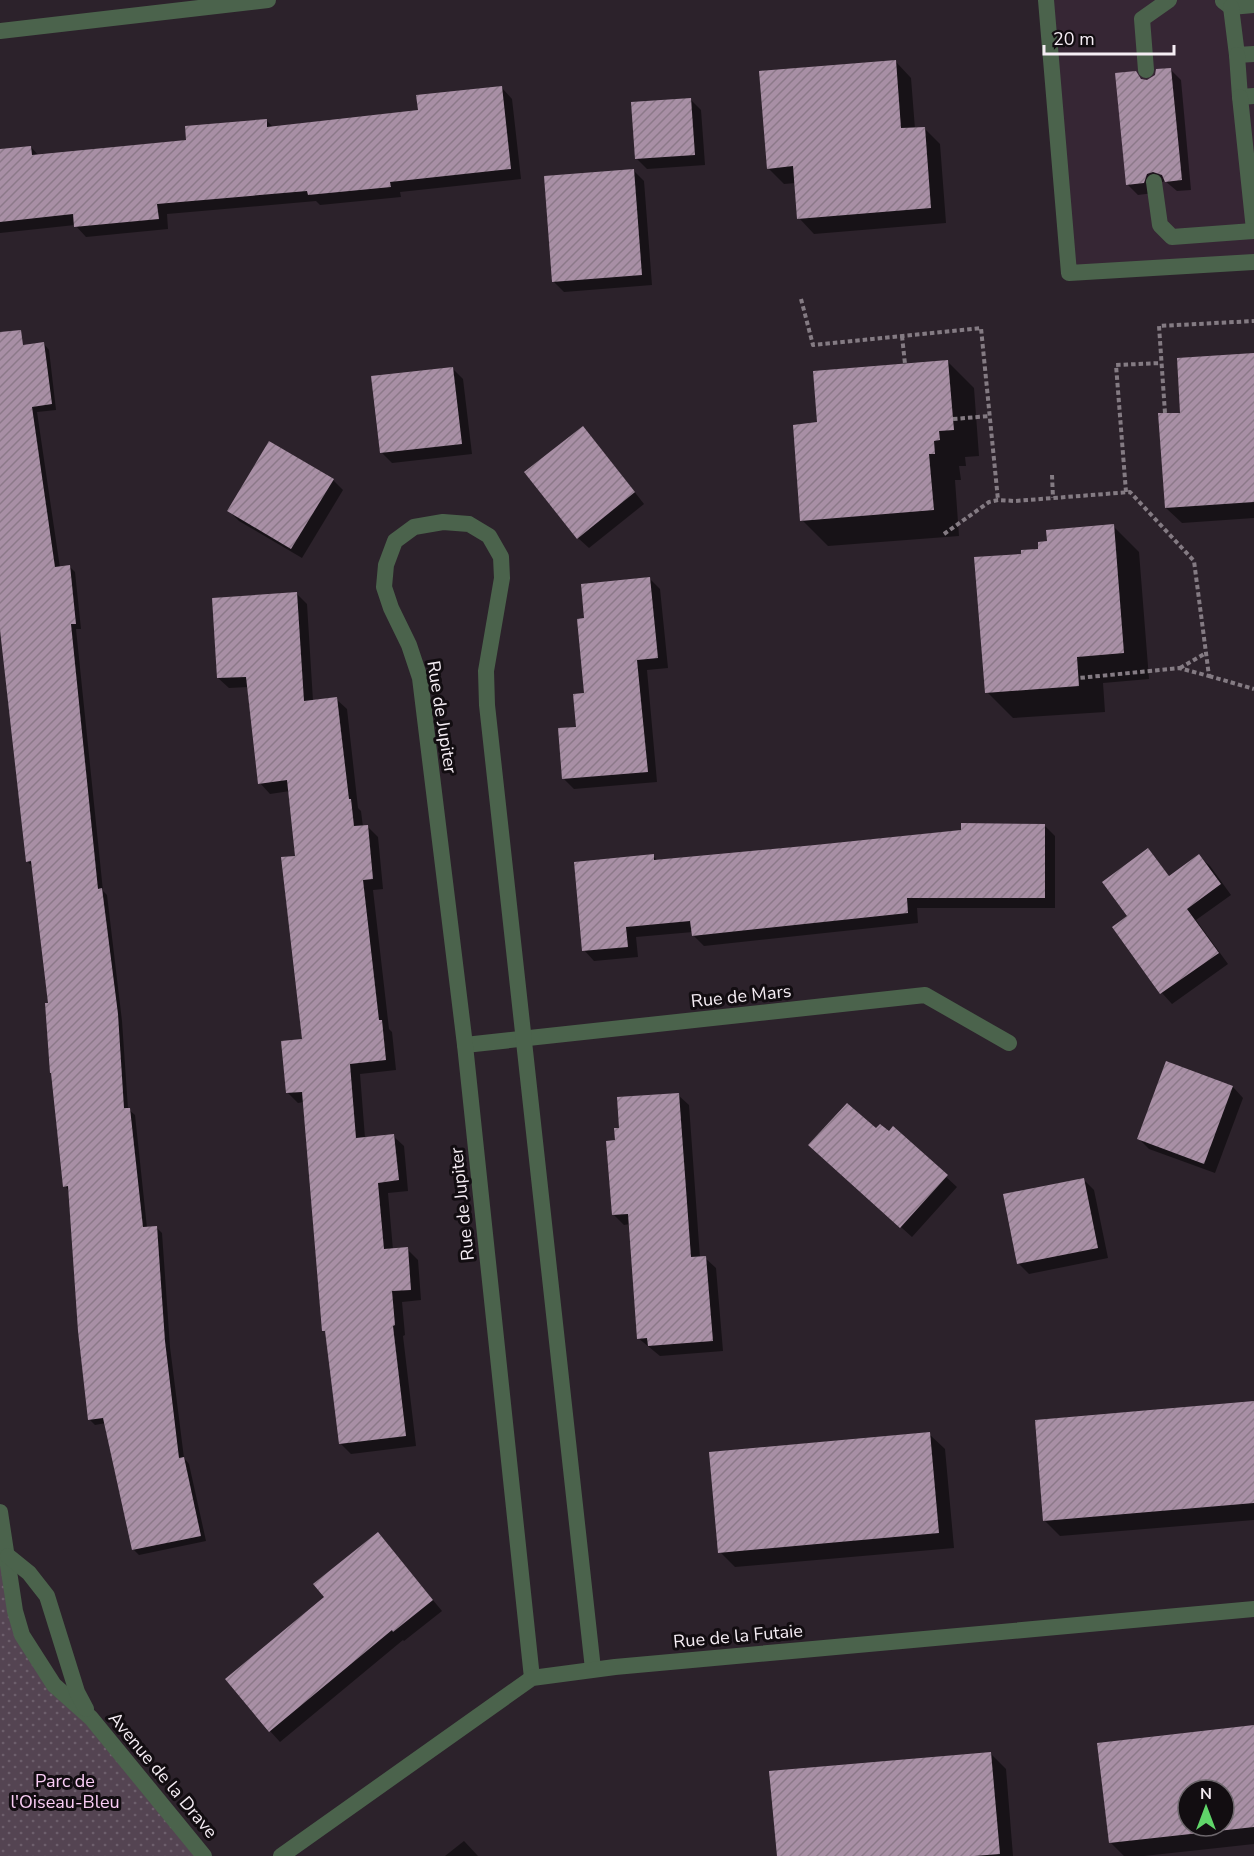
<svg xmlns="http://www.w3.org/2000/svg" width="1254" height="1856" font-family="'Nunito Sans',sans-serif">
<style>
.built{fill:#362634}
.park{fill:url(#park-dots)}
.shadow{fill:#0007;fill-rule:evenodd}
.building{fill:url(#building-hatch);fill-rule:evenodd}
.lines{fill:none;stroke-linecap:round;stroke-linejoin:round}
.path{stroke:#847b83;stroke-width:4;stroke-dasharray:4.5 3;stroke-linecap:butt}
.service{stroke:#4b634c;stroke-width:16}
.minor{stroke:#4b634c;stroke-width:16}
.tertiary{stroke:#4b634c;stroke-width:16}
.labels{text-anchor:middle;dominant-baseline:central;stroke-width:6;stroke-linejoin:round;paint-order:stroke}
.street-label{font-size:18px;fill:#f5edf4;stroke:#120d11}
.park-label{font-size:18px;fill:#facdf5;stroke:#120d11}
</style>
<defs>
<pattern id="park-dots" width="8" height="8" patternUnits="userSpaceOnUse" patternTransform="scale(1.5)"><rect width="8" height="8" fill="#544452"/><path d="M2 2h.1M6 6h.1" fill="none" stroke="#6d5f6c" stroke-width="1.8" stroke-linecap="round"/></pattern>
<pattern id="building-hatch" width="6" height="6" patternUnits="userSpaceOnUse" patternTransform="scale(1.5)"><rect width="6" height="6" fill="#a88fa5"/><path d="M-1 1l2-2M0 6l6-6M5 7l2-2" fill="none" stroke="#8c7989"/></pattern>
</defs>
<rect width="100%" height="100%" fill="#2c222b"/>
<path class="built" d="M1046 0H1254V262L1069 273Z"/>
<path class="park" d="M0 1558 22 1635 204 1856H0Z"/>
<g class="shadow">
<path d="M896 62 911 78 915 129 924 128 940 144 946 223 814 234 799 218 796 183 784 184 768 168Z"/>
<path d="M1170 69 1181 80 1191 190 1177 191 1165 181 1157 184 1154 193 1138 195 1128 185 1135 73 1144 81 1148 82Z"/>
<path d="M502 88 512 99 521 179 400 192 401 197 320 205 316 201 167 214 168 229 86 237 75 225 0 233V151L31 147 39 156 188 142 266 120 274 128 419 112Z"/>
<path d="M690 99 701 110 705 165 647 169 637 159Z"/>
<path d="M633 170 644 181 652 285 564 292 553 281Z"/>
<path d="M44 344 49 350 56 410 37 412 60 568 70 567 75 572 81 629H76L103 891 107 895 122 1021 128 1109 135 1115 147 1228 156 1227 162 1233 170 1347 184 1458 189 1464 206 1541 139 1555 134 1550 106 1423 95 1425 89 1419 69 1191 65 1186 50 1004 33 867 27 861 2 636 0 633V349Z"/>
<path d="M1254 354V518L1182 523 1166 508 1182 415Z"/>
<path d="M948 362 974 388 979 456 965 457 966 466H959L961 480H955L959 536 828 546 802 520 819 424Z"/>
<path d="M453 369 463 379 472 454 392 463 381 452Z"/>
<path d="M583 428 593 439 644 504 589 548 578 538Z"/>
<path d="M333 480 343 490 302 558 239 521 229 511Z"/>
<path d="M1113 526 1139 552 1149 679 1103 683 1105 712 1013 718 987 692 1023 555Z"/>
<path d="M649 578 660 589 668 668 647 670 657 782 574 789 564 779 586 694V619Z"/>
<path d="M296 593 307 604 313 701 336 699 347 709 358 808 361 811 363 827 367 826 378 837 383 889 373 890 389 1029 392 1032 396 1070 360 1074 365 1138 393 1136 404 1146 408 1191 388 1193 393 1250 407 1249 418 1260 421 1300 402 1302 405 1335 403 1336 416 1446 351 1454 340 1443 327 1334 324 1330 304 1102 298 1103 287 1092 303 1040 297 857 290 791 270 794 260 783 248 687 229 688 218 678Z"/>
<path d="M1045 826 1055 836V908H917L918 923 704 946 693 935V932L636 937 638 957 594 961 584 950 653 856 658 861 962 831Z"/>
<path d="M1148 850 1170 877 1199 856 1210 866 1231 895 1196 920 1228 964 1172 1004 1162 993 1114 928 1129 916Z"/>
<path d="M1167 1063 1233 1087 1243 1098 1215 1173 1149 1149 1139 1139Z"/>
<path d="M678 1095 689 1105 700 1258H705L716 1268 723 1351 660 1356 638 1338 630 1224 624 1225 613 1214 617 1141Z"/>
<path d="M893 1128 957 1187 912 1237 821 1155 876 1131 889 1133Z"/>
<path d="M1084 1180 1094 1190 1108 1258 1029 1274 1018 1263Z"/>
<path d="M1254 1403V1520L1060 1536 1044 1520Z"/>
<path d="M929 1434 945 1449 954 1548 735 1567 720 1552Z"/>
<path d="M378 1534 442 1611 404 1641 403 1640 280 1742 270 1731 327 1597Z"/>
<path d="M1254 1727V1844L1144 1856H1124L1110 1842ZM1188 1790H1224V1826H1188Z"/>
<path d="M991 1754 1006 1769 1013 1856H778Z"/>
<path d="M464 1841 478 1856H445Z"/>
</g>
<g class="building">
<path d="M896 60 901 128 925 127 931 208 797 219 793 166 767 169 759 71Z"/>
<path d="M1171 68 1182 180 1165 182 1162 175 1153 172 1147 174 1144 183 1126 185 1115 73 1136 71 1141 79 1147 80 1155 75 1156 69Z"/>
<path d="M502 86 511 169 390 182 391 187 308 195 307 191 157 204 159 219 74 227 73 214 0 222V149L31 146 32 155 186 140 185 126 267 119V127L418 110 416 95Z"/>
<path d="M691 98 695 155 635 159 631 102Z"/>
<path d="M634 169 642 275 552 282 544 176Z"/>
<path d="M21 330 23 345 44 342 52 404 32 407 55 567 70 565 76 624H71L98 889 102 888 118 1014 124 1108H130L143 1227 157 1226 165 1341 179 1458 184 1457 201 1536 132 1550 103 1418 88 1420 78 1331 68 1186 63 1187 51 1073H50L45 1003H48L31 861 26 862 0 630V332Z"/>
<path d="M1254 353V502L1165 508 1158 413H1180L1177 358Z"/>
<path d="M948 360 954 430 939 431 940 440 934 441 935 454H929L934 510 800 521 793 425 817 422 813 371Z"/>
<path d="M453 367 462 444 380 453 371 376Z"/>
<path d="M583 426 635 492 577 539 524 472Z"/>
<path d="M269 441 334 479 291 549 227 511Z"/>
<path d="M1114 524 1124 653 1077 657 1079 686 985 693 974 557 1021 554V550L1038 549V542L1047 541 1046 530Z"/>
<path d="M650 577 658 658 637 660 648 772 562 779 558 728 576 727 573 694 584 693 577 619 584 618 581 584Z"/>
<path d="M297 592 304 701 337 697 349 799H351L354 826 368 825 373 879 363 880 379 1020H382L386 1060 350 1064 356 1138 394 1134 399 1180 378 1183 384 1249 408 1247 411 1290 392 1291 395 1325 393 1326 406 1436 339 1444 325 1331H322L302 1092 286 1093 281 1041 302 1039 281 857 295 856 287 780 258 784 246 677 217 678 212 598Z"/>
<path d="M961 823 1045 824V898H907L908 913 692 936 690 921 626 927 628 947 582 951 574 862 654 854V860L815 845 961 830Z"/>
<path d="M1148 848 1169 876 1199 854 1221 884 1187 909 1219 953 1160 994 1112 927 1127 916 1102 882Z"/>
<path d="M1166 1061 1233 1086 1204 1164 1137 1139Z"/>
<path d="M679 1093 691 1257 706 1256 713 1341 648 1346 647 1338 637 1339 628 1214 612 1215 606 1141 615 1140 614 1128H619L617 1097Z"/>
<path d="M847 1103 876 1128 880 1124 889 1131 893 1126 948 1175 900 1228 808 1145Z"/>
<path d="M1084 1178 1098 1248 1017 1264 1003 1194Z"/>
<path d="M1254 1401V1503L1043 1521 1035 1420Z"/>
<path d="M930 1432 939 1533 718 1553 709 1452Z"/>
<path d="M378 1532 433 1600 393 1632 392 1630 269 1732 225 1679 324 1597 313 1584Z"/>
<path d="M1254 1725V1827L1109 1843 1097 1743ZM1188 1790H1224V1826H1188Z"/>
<path d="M991 1752 1000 1854 974 1856H777L769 1771Z"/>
</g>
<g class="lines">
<g class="path">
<path d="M801 299 813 345 981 328 998 500"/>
<path d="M902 336 905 364"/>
<path d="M1165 413 1159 326 1254 321"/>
<path d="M953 419 990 416"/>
<path d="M1052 475 1053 498"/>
<path d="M1126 492 1116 365 1161 363"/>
<path d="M944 534 989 502 998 500 1015 501 1130 492 1194 561 1209 676 1179 668 1079 678"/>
<path d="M1180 668 1206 653"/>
<path d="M1209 676 1254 689"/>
</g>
<g class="service">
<path d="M1046 0 1069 273 1254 262"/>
<path d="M1223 1 1231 7 1254 5"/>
<path d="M1231 7 1237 55 1254 54"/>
<path d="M1237 55 1240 97 1254 96"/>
<path d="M1146 70 1142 19 1169 0"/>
<path d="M1240 97 1254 230"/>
<path d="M1154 182 1160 225 1172 237 1253 231"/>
</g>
<g class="minor">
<path d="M465 1045 925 995 1009 1043"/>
<path d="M0 1512 15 1611 22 1635 54 1685 91 1718 204 1856"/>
<path d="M8 1556 29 1573 47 1596 77 1692 86 1709"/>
<path d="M532 1678 465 1045 420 678 409 645 391 608 384 587 386 565 395 541 414 527 443 522 469 524 489 536 501 557 502 578 486 671 487 705 593 1669"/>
<path d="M281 1856 532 1678 615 1667 1254 1609"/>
</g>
<path class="tertiary" d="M0 31 268 0"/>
</g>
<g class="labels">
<g class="street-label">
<text transform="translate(442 717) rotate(81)">Rue de Jupiter</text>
<text transform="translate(741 996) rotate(-6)">Rue de Mars</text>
<text transform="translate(462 1204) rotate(-96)">Rue de Jupiter</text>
<text transform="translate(738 1636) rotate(-5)">Rue de la Futaie</text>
<text transform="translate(163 1775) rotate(50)">Avenue de la Drave</text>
</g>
<g class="park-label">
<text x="65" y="1781">Parc de<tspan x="65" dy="21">l'Oiseau-Bleu</tspan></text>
</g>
</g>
<g transform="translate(1206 1808)"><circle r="28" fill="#120d11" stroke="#6d676c" stroke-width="1.5"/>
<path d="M0-4.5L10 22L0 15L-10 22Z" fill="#60d56a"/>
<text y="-9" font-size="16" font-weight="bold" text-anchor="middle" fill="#f5edf4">N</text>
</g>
<path d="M1044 45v9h130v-9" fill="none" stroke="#f5edf4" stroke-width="3"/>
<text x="1053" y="45" font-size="18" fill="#f5edf4" stroke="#120d11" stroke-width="4.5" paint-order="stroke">20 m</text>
</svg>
